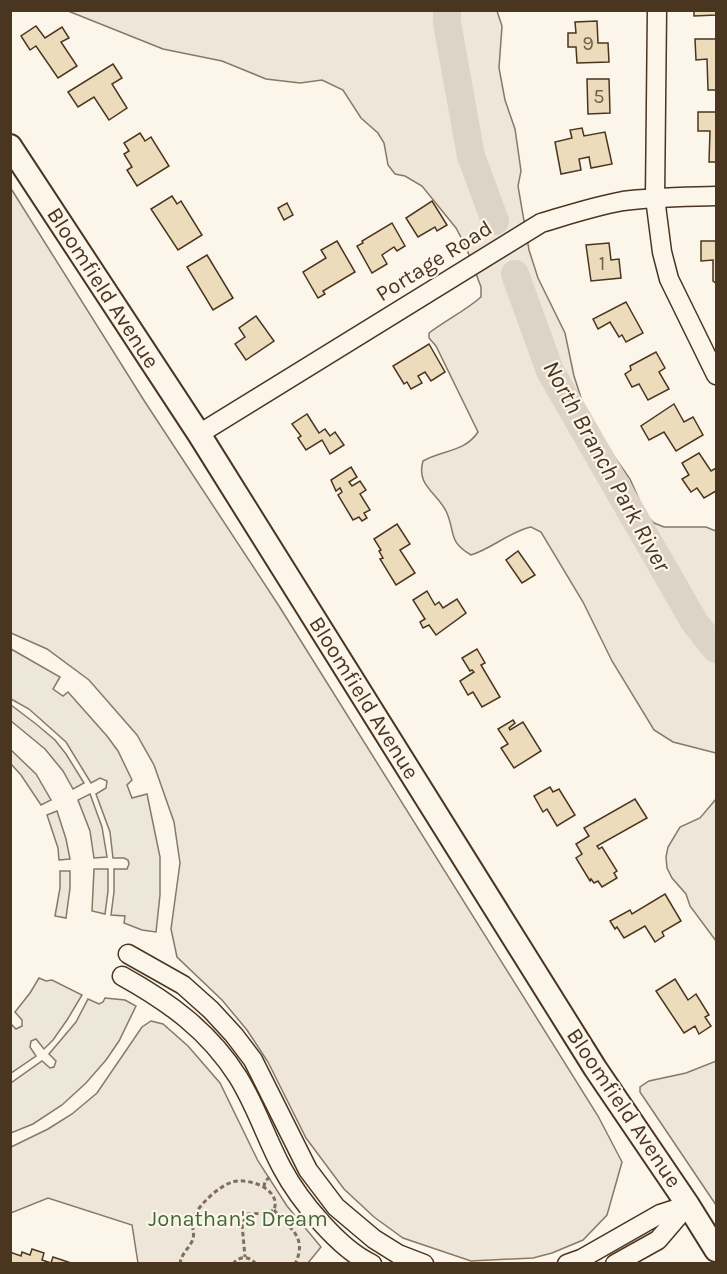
<svg xmlns="http://www.w3.org/2000/svg" width="727" height="1274" font-family="Karla,sans-serif">
<style>
.green{fill:#ede6d9;stroke:#887966;stroke-width:1.5}
.parking{fill:#ede7d9;stroke:#887966;stroke-width:1.5}
.lines{fill:none;stroke-linecap:round;stroke-linejoin:round}
.river{stroke:#dcd4c6;stroke-width:28}
.building{fill:#ecdcbc;stroke:#4a3520;stroke-width:1.5}
.minor-casing{stroke:#4a3520;stroke-width:21}
.major-casing{stroke:#4a3520;stroke-width:26}
.path{stroke:#7f6f5c;stroke-width:3;stroke-dasharray:4.5 3;stroke-linecap:butt}
.minor{stroke:#fbf6e9;stroke-width:18}
.major{stroke:#fbf6e9;stroke-width:22}
.labels{text-anchor:middle;dominant-baseline:central;stroke-width:4.5;stroke-linejoin:round;paint-order:stroke}
.number-label{font-size:20px;fill:#725f47}
.street-label{font-size:22px;fill:#4a3520;stroke:#fbf6e9}
.park-label{font-size:22px;fill:#436837;stroke:#fbf6e9}
.water-label{font-size:24px;font-style:italic;fill:#4a3520;stroke:#fbf6e9}
</style>
<rect width="100%" height="100%" fill="#fbf6e9"/>
<g class="green">
<path d="M68 11H497L502 26 499 68 505 100 515 129 521 171 518 186 529 250 538 278 565 333 574 376 584 407 611 452 630 479 646 515 654 523 664 527H706L716 531V753L673 742 654 730 612 661 583 602 541 532 531 527C509 532 493 548 471 555 447 541 456 532 446 511 436 492 416 485 423 461 442 450 465 452 478 432L436 346 429 338V333C446 320 465 311 481 297V287L466 247 456 228 422 186 405 176 395 174 388 165 384 143 378 133 361 118 343 90 322 80 300 83 266 79 222 61 163 49Z"/>
<path d="M10 187 145 402 279 606 598 1116 622 1162 607 1215 583 1240 552 1253 533 1258 471 1261 403 1238 374 1217 344 1189 306 1138 268 1062 247 1030 222 1000 177 957 171 929 180 863 174 822 154 765 137 735 89 680 47 649 11 633Z"/>
<path d="M716 799V941L690 906 686 894 672 878 667 868 666 857 668 847 680 827 700 818Z"/>
<path d="M151 1021 163 1024 188 1046 220 1083 258 1161 287 1206 321 1247 308 1263H138L132 1225 48 1198 11 1213V1147L48 1129 72 1114 97 1093 142 1027Z"/>
<path d="M716 1061V1205L640 1092V1087L649 1081 686 1073Z"/>
</g>
<g class="parking">
<path d="M11 649 60 677 53 689 63 696 68 692 107 736 118 751 132 780 127 785 132 798 147 794 160 857V895L156 932 142 930 124 923 125 916 111 915 114 892V869H127L129 864 128 860 124 858H113L110 832 96 794 106 788 107 781 100 778 91 783 66 742 29 709 11 699Z"/>
<path d="M11 705 36 724 55 740 66 754 84 783 73 789 63 771 45 749 11 721Z"/>
<path d="M11 750 36 774 51 800 41 805 21 775 11 764Z"/>
<path d="M90 794 102 827 107 857 94 858 90 831 78 800Z"/>
<path d="M57 811 66 839 70 859 59 860 58 848 47 815Z"/>
<path d="M94 869H108V891L105 914 92 911Z"/>
<path d="M60 871H70V888L66 918 55 916 60 888Z"/>
<path d="M39 978 46 981 52 980 82 995 67 1020 53 1040 44 1049 36 1039 31 1041 30 1047 36 1056 11 1073V1024L16 1029 22 1026V1020L15 1012 30 993Z"/>
<path d="M105 998 125 1000 136 1006 119 1041 106 1060 86 1083 62 1105 33 1124 11 1133V1083L42 1061 50 1068 54 1067 56 1061 49 1054 76 1022 88 999 99 1004 103 1002Z"/>
</g>
<g class="lines">
<g class="river">
<path d="M447 10V23L471 156 495 221"/>
<path d="M515 274 550 371 695 623 716 649"/>
</g>
</g>
<g class="building">
<path d="M694 10H716V15L694 16Z"/>
<path d="M597 21 598 43H608L609 62 577 63 576 47H568V33H576L575 22Z"/>
<path d="M36 26 45 38 62 27 69 38 61 42 77 66 58 78 36 46 30 50 21 36Z"/>
<path d="M695 39H716V90H708L707 59 696 60Z"/>
<path d="M113 64 122 78 112 84 127 108 109 120 94 97 78 107 68 92Z"/>
<path d="M587 79H609L610 113 588 114Z"/>
<path d="M698 112H716V162H709L710 131H698Z"/>
<path d="M582 128 584 136 605 132 612 164 591 168 589 157 579 159 581 170 561 174 555 142 572 138 570 130Z"/>
<path d="M140 133 145 141 151 137 169 166 137 186 127 170 132 167 124 154 129 151 124 143Z"/>
<path d="M172 196 177 204 181 201 202 235 178 250 151 209Z"/>
<path d="M432 201 447 225 437 231 435 227 418 237 406 218Z"/>
<path d="M287 203 293 215 284 220 278 208Z"/>
<path d="M392 223 405 246 397 251 394 247 382 255 387 264 372 273 357 246 363 243 362 241Z"/>
<path d="M337 241 355 272 323 291 325 294 318 298 303 272 326 258 321 250Z"/>
<path d="M701 241H716V283L713 281V260L701 261Z"/>
<path d="M609 243 611 260 619 259 621 278 591 281 586 245Z"/>
<path d="M207 255 233 298 213 310 187 267Z"/>
<path d="M626 302 643 333 626 342 622 335 619 337 610 322 598 329 593 319Z"/>
<path d="M256 316 274 341 246 360 235 344 245 337 239 328Z"/>
<path d="M429 344 445 372 431 381 425 372 418 376 422 383 411 389 407 382 404 384 393 366Z"/>
<path d="M656 352 665 368 659 372 669 389 648 400 639 384 632 387 625 374 631 370 630 366Z"/>
<path d="M674 404 684 422 693 417 703 435 676 451 664 432 649 440 641 426Z"/>
<path d="M307 414 319 433 325 429 330 436 335 432 344 445 330 454 322 440 306 450 298 438 301 436 292 424Z"/>
<path d="M699 453 711 471 716 468V491L704 498 697 488 691 492 682 479 689 475 682 463Z"/>
<path d="M351 467 357 477 349 482 352 486 360 481 366 490 360 494 370 510 364 513 367 518 362 521 359 517 353 520 338 495 342 492 340 488 336 491 331 480Z"/>
<path d="M397 524 410 544 400 550 415 573 396 585 380 559 383 558 379 551 381 550 374 539Z"/>
<path d="M518 551 535 575 522 583 506 560Z"/>
<path d="M427 591 435 605 439 602 443 608 457 599 466 613 436 635 429 625 423 628 420 622 425 619 413 600Z"/>
<path d="M477 649 485 663 481 665 500 697 482 707 473 692 468 695 460 681 474 672 472 670 470 671 462 658Z"/>
<path d="M513 720 515 723 509 728 510 730 523 722 541 751 514 768 501 748 508 744 498 729Z"/>
<path d="M550 787 553 792 559 789 575 815 557 826 547 809 543 812 534 796Z"/>
<path d="M635 799 647 818 597 846 599 849 602 847 617 871 614 873 617 878 602 887 598 881 594 883 591 879 590 881 576 858 582 854 576 844 589 836 584 828Z"/>
<path d="M665 894 681 921 662 932 664 936 655 942 645 926 624 938 617 927 615 929 610 921 630 910 632 914Z"/>
<path d="M675 979 688 1000 696 994 709 1015 705 1017 711 1026 699 1034 695 1026 684 1033 656 991Z"/>
<path d="M32 1249 44 1253 42 1260 51 1263 53 1257 71 1263 10 1264V1252L21 1256 22 1252 30 1255Z"/>
</g>
<g class="lines">
<g class="minor-casing">
<g id="minor">
<path d="M657 10 655 198 662 252 669 279 716 375"/>
<path d="M199 434 541 223C568 215 595 206 623 201 654 197 685 197 716 196"/>
<path d="M128 954 183 985 211 1010 234 1035 253 1060 308 1170 336 1207 374 1239 398 1254 424 1264"/>
<path d="M122 976C169 1002 209 1031 238 1077 256 1106 266 1138 282 1168 299 1200 339 1249 372 1264"/>
<path d="M567 1264 581 1259 660 1214 688 1205"/>
<path d="M615 1264 658 1240 688 1205"/>
</g>
</g>
<g class="major-casing">
<path id="major" d="M10 146 199 434 595 1068 688 1205 716 1250"/>
</g>
<g class="path">
<path d="M264 1187 265 1181 270 1177"/>
<path d="M274 1210C287 1228 309 1235 295 1264"/>
<path d="M180 1264C181 1253 190 1248 193 1239 195 1231 190 1224 194 1216 201 1203 218 1187 232 1182 248 1177 282 1189 274 1210L267 1213 248 1214 242 1224 245 1257"/>
<path d="M233 1264C240 1255 249 1256 256 1264"/>
</g>
<use href="#minor" class="minor"/>
<use href="#major" class="major"/>
</g>
<g class="labels">
<g class="number-label">
<text x="588" y="43">9</text>
<text x="599" y="96">5</text>
<text x="602" y="263">1</text>
</g>
<g class="street-label">
<text transform="translate(434 261) rotate(-32)">Portage Road</text>
<text transform="translate(103 288) rotate(57)">Bloomfield Avenue</text>
<text transform="translate(364 698) rotate(58)">Bloomfield Avenue</text>
<text transform="translate(624 1108) rotate(56)">Bloomfield Avenue</text>
</g>
<g class="park-label">
<text x="238" y="1219">Jonathan's Dream</text>
</g>
<g class="water-label">
<text transform="translate(607 466) rotate(61)">North Branch Park River</text>
</g>
</g>
<rect width="727" height="1274" fill="none" stroke="#4a3520" stroke-width="24"/>
</svg>
